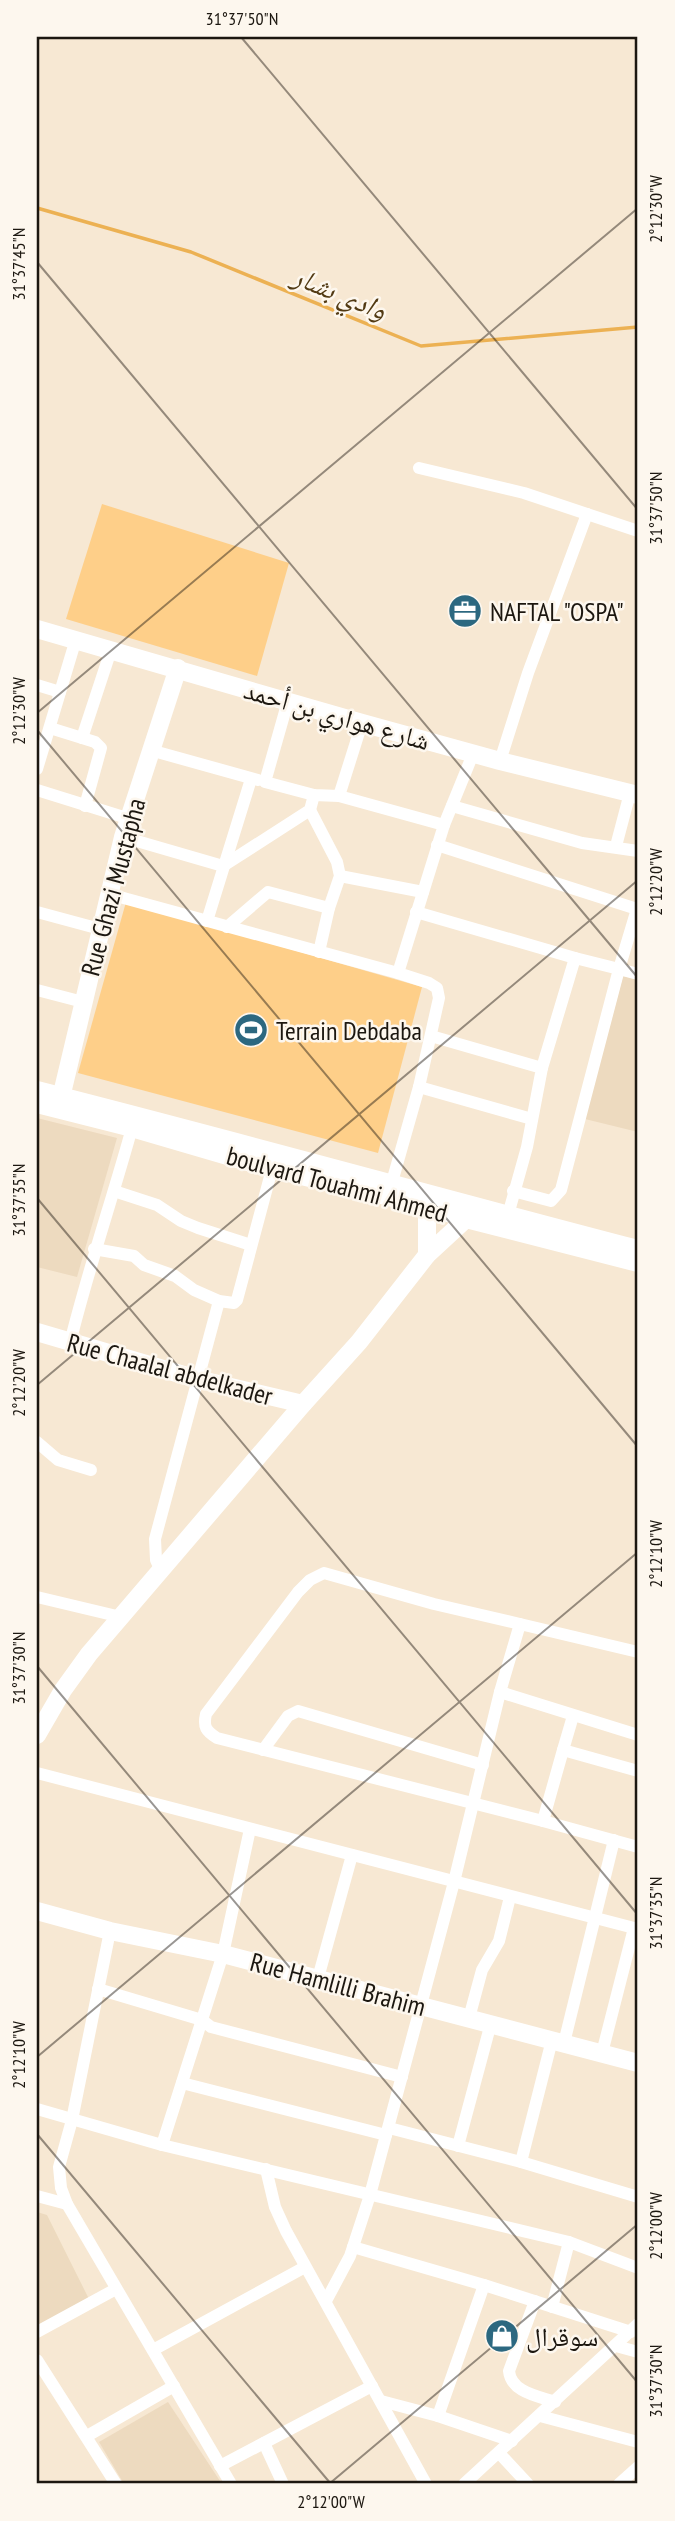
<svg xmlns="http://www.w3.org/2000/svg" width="675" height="2521" font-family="'PT Sans Narrow','Noto Naskh Arabic',sans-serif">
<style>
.built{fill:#eddabf}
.green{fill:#fecf89}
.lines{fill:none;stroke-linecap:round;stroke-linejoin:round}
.stream{stroke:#ecb153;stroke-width:3.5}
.street{stroke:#fff;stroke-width:12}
.secondary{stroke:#fff;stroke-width:18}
.ticks{fill:none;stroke:#1c1710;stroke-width:2;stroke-opacity:0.45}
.labels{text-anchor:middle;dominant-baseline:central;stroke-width:5;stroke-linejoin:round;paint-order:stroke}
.poi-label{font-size:26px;fill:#1c1710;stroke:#fdf7ee;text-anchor:start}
.street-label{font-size:26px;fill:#1c1710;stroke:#fdf7ee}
.water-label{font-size:28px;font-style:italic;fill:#523a13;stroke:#fdf7ee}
.neatline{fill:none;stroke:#1c1710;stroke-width:2.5}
.ticks-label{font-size:18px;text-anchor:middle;fill:#1c1710}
</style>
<rect width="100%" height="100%" fill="#f7e8d3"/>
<g class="built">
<path d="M623 976 638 980V1132L585 1119Z"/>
<path d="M37 1118 117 1138 77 1277 37 1267Z"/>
<path d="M37 2212 47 2215 89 2299 37 2329Z"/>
<path d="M168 2402 222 2484H124L99 2442Z"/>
</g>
<g class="green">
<path d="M102 504 289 563 257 676 66 619Z"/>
<path d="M126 902 422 987 378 1153 78 1073Z"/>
</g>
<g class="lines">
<path class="stream" d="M37 208 191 252 421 346 638 327"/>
<g class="street">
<path d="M419 468 524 493 638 531"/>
<path d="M37 685 60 692"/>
<path d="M288 701 265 782 314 795 339 796 362 723"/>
<path d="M50 728 95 742 101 748 85 806"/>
<path d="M82 738 111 650"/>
<path d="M150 750 258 780"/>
<path d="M500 761 528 673 587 514"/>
<path d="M37 769 76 639"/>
<path d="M37 790 130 819"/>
<path d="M339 796 444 825 398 973 429 983 437 988 439 998 419 1087 392 1182"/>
<path d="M452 806 582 843 638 851"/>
<path d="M310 810 337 862 340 876 329 908 319 952"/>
<path d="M444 825 473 754"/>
<path d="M123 837 223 866 310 810 314 795"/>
<path d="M437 845 637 909 619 969 638 974"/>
<path d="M616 846 630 793"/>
<path d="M340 876 423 892"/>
<path d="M109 894 398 973"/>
<path d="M37 912 100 929"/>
<path d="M416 912 575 958"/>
<path d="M207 921 251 779"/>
<path d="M227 927 268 892 329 908"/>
<path d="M37 990 83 1002"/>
<path d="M431 1036 542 1068 527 1147 508 1215"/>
<path d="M419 1087 532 1119"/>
<path d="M114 1191 157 1205 181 1221 198 1228 251 1245"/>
<path d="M513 1191 551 1201 561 1190 619 969 575 958 542 1068"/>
<path d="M94 1249 134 1256 144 1265 175 1276 194 1290 219 1301 234 1303 237 1300 272 1169"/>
<path d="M70 1343C88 1270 112 1200 132 1128"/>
<path d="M37 1442 58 1460 91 1470"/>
<path d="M161 1571 156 1560 155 1539 219 1301"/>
<path d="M37 1597 121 1617"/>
<path d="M520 1624 434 1604 324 1573 310 1580 298 1592 206 1714C203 1727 206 1731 217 1738L543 1821 563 1750"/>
<path d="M500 1692 638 1735"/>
<path d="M573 1716 563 1750 638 1771"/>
<path d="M263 1750 288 1716 298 1711 483 1765"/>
<path d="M37 1773 638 1929"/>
<path d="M543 1821 638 1847"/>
<path d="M110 1931 72 2120 59 2167 61 2188 67 2204 231 2484"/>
<path d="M318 1978 352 1855"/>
<path d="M98 1989 202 2020 211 2027 402 2077"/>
<path d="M469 2018 482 1970 499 1941 510 1897"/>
<path d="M564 2043 614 1840"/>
<path d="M602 2053 634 1928"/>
<path d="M182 2083 386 2135"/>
<path d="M37 2109 162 2145 569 2242"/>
<path d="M389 2128 521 2162 638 2197"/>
<path d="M162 2145 223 1954 250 1829"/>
<path d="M458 2146 491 2023"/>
<path d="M521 2162 552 2040"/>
<path d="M266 2169 275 2207 286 2231 426 2484"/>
<path d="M37 2196 67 2204"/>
<path d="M353 2247 484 2285"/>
<path d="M326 2301 350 2256 370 2195 454 1882 500 1692 520 1624 638 1652"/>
<path d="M535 2301 509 2371C511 2392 537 2396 555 2402"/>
<path d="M552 2307 569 2242 638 2268"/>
<path d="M37 2332 116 2289"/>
<path d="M616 2346 638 2352"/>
<path d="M153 2350 305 2267"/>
<path d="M37 2360 116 2484"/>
<path d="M381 2401 438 2416 512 2441"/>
<path d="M438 2416 484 2285 631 2332"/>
<path d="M540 2416 638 2442"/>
<path d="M87 2436 174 2386"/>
<path d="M264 2443 283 2484"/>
<path d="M499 2453 528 2484"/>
<path d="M220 2466 372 2386"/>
<path d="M464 2484 638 2324"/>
<path d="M619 2484 638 2467"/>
</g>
<g class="secondary">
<path d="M37 629 362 723 500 761 638 795"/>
<path d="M37 1090C238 1141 438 1197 638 1249"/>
<path d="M37 1104 132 1128 272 1169 427 1206 466 1219 638 1263"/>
<path d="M59 1106 123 837 178 668"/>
<path d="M427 1255V1206L430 1195"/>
<path d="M37 1332 197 1379 303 1404"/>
<path d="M37 1735 63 1690 89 1654 303 1404 359 1342 427 1255 466 1219 470 1206"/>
<path d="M37 1911 110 1931 223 1954 638 2063"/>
</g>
</g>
<path class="ticks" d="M241 37 638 510M634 37 638 42M37 40 41 37M37 262 638 978M37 713 638 208M37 730 638 1447M37 1198 638 1915M37 1385 638 880M37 1666 638 2383M37 2057 638 1552M37 2134 331 2484M329 2484 638 2224"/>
<defs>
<g id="office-disc" transform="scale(1.75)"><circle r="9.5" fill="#2c6880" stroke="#fdf7ee"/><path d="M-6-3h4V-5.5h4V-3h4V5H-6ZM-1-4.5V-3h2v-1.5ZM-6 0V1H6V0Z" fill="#fff"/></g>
<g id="stadium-disc" transform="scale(1.75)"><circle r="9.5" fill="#2c6880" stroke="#fdf7ee"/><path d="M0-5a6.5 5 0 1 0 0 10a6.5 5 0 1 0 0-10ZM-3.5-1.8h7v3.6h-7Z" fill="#fff"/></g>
<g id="shop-disc" transform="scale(1.75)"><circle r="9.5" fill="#2c6880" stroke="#fdf7ee"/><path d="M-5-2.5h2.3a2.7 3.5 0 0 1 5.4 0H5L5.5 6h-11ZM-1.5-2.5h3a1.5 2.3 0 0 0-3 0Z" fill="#fff"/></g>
</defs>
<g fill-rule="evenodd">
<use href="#office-disc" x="465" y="611"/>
<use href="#stadium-disc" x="251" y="1030"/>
<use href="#shop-disc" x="502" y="2336"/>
</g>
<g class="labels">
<g class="poi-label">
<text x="490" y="611">NAFTAL "OSPA"</text>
<text x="276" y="1030">Terrain Debdaba</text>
<text x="526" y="2336">سوقرال</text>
</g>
<g class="street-label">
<text transform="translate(337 715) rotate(16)">شارع هواري بن أحمد</text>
<text transform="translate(113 887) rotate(-75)">Rue Ghazi Mustapha</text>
<text transform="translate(337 1184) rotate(15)">boulvard Touahmi Ahmed</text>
<text transform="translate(170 1369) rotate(15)">Rue Chaalal abdelkader</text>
<text transform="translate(338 1984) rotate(15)">Rue Hamlilli Brahim</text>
</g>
<g class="water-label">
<text transform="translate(340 292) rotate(22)">وادي بشار</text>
</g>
</g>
<rect width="675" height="2521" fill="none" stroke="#fdf7ee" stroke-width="77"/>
<rect x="38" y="38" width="598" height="2444" class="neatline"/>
<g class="ticks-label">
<text x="242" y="25">31°37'50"N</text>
<text transform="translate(656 209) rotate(-90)" y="6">2°12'30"W</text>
<text transform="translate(19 264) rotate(-90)" y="6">31°37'45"N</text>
<text transform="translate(656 508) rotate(-90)" y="6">31°37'50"N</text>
<text transform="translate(19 711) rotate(-90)" y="6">2°12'30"W</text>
<text transform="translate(656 882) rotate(-90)" y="6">2°12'20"W</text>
<text transform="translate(19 1200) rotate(-90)" y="6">31°37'35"N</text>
<text transform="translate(19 1383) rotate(-90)" y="6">2°12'20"W</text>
<text transform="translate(656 1554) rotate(-90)" y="6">2°12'10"W</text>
<text transform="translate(19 1668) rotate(-90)" y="6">31°37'30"N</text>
<text transform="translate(656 1913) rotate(-90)" y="6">31°37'35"N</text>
<text transform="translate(19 2055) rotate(-90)" y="6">2°12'10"W</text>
<text transform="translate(656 2226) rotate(-90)" y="6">2°12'00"W</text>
<text transform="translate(656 2381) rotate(-90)" y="6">31°37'30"N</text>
<text x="331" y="2508">2°12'00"W</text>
</g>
</svg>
